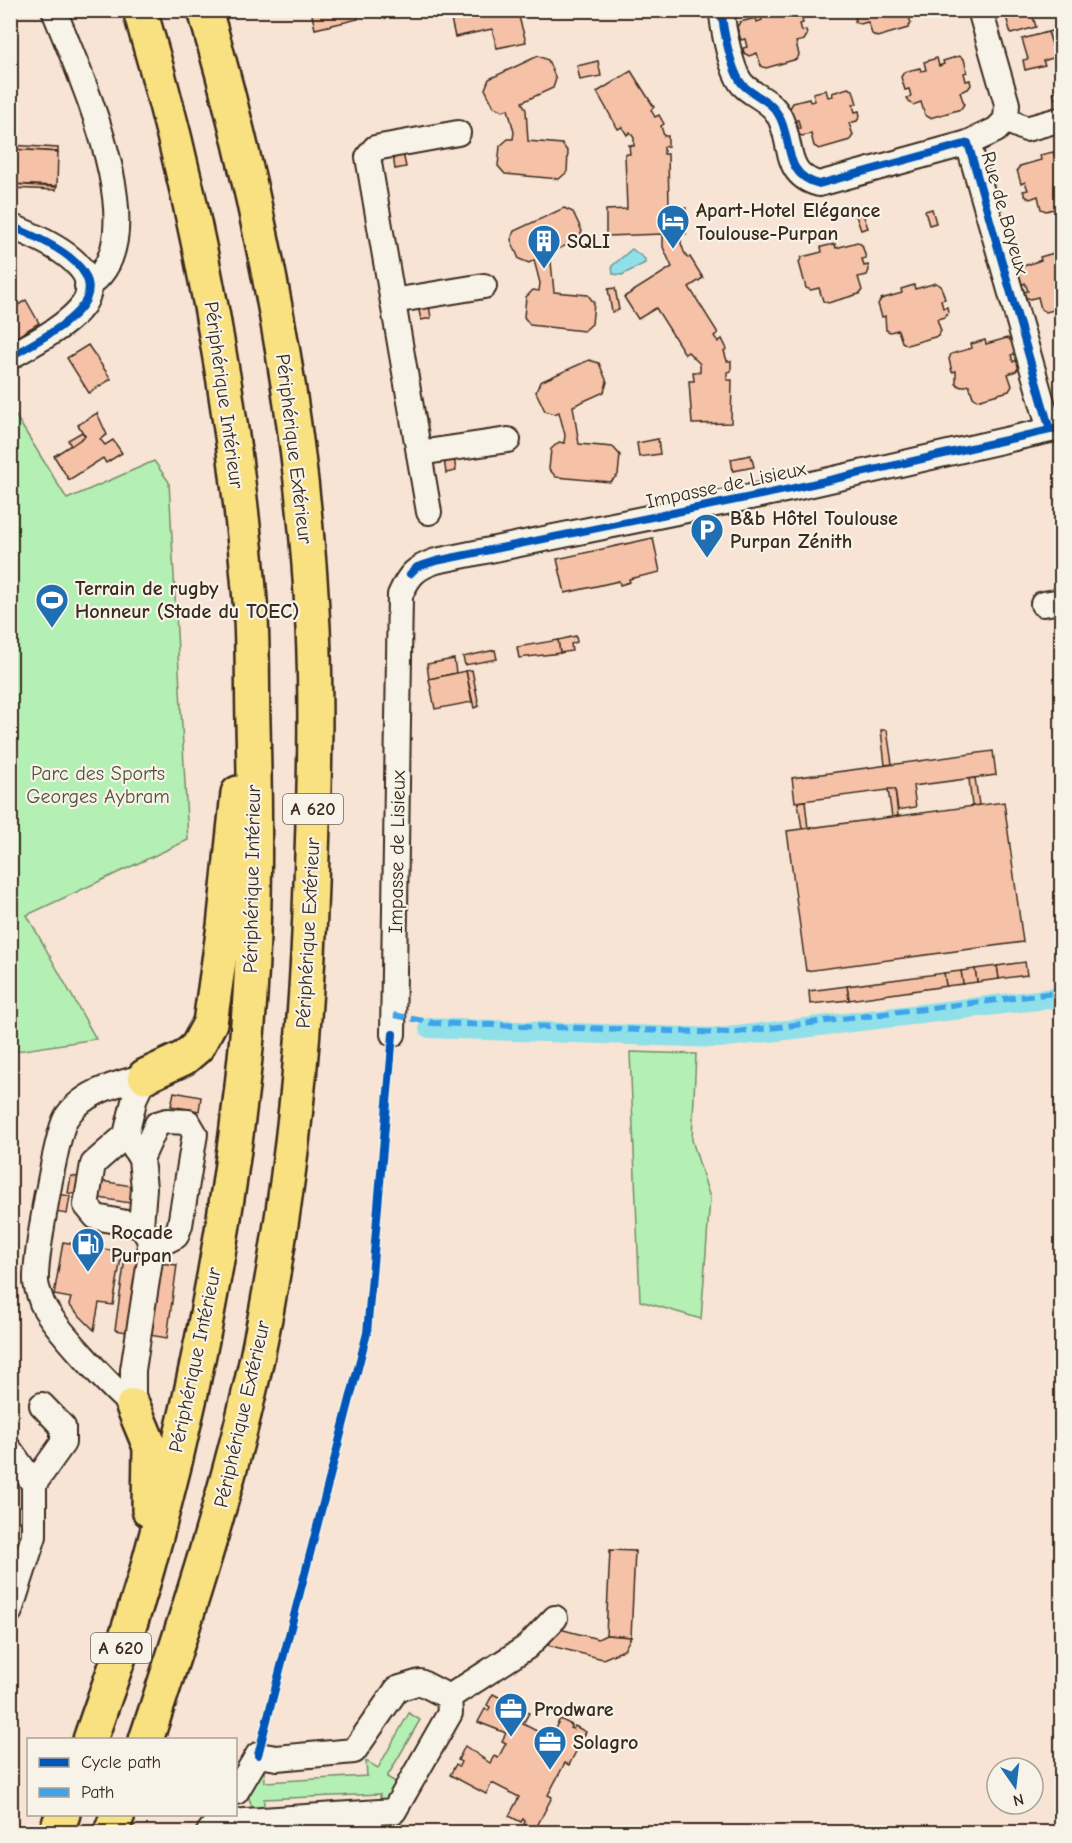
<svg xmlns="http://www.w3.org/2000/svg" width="1072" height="1843" font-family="'Comic Neue',sans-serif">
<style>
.green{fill:#b4efb4;stroke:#788c69;stroke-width:1.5}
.water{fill:#8fe0e8;stroke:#6d9797;stroke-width:1.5}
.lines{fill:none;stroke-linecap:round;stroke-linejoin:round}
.canal{stroke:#8fe0e8;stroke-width:20}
.building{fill:#f6c2a7;stroke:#3b2a1e;stroke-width:1.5}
.minor-casing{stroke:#3b2a1e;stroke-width:28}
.highway-casing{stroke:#3b2a1e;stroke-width:38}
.minor{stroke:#f7f3e8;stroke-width:24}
.highway{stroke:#f9e181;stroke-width:33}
.quiet{stroke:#3fa3ea;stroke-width:6;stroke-dasharray:12 6;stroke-linecap:butt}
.cycleway-casing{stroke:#f7f3e8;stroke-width:11}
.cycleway{stroke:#0057b8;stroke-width:8}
.labels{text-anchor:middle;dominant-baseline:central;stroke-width:4.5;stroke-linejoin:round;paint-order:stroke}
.shield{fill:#f7f3e8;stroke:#73665b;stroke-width:1.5}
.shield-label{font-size:18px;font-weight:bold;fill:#3b2a1e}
.poi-label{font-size:20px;font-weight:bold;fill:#3b2a1e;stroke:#f7f3e8;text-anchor:start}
.street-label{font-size:20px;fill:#3b2a1e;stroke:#f7f3e8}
.park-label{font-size:20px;fill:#53513c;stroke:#f7f3e8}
</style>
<rect width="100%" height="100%" fill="#f7e4d4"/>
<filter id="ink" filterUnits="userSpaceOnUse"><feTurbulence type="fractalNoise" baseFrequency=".0167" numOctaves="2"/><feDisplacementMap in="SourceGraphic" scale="12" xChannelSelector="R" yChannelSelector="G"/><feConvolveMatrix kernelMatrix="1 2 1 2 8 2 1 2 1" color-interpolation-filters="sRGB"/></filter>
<g filter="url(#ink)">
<g class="green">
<path d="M11 408 67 499 154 461 169 482 188 840 27 915 96 1039 11 1052Z"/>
<path d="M630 1052 696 1054 692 1140 710 1198 701 1319 640 1301Z"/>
<path d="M409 1713 420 1720 387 1777 402 1786 380 1807V1794L264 1799V1812L253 1810 247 1792 264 1766 265 1782 367 1776 366 1761 378 1768Z"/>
</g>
<path class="water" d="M632 249 645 259V263L622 275 613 274 612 266Z"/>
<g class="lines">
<path class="canal" d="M429 1028 719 1038 1062 997"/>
</g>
<g class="building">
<path d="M311 10H356L358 19 315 29Z"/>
<path d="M449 10H470L471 13 517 10 526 42 497 48 492 29 455 37Z"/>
<path d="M773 10 775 17 783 10H800L803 23 800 24 802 31 806 30 807 35 804 40 796 42 799 55 797 59 766 68 761 66 757 53 749 56 744 53 743 48 747 47 745 39 741 40 737 27 740 22 756 18 757 22 762 20 760 13Z"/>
<path d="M856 10H909L907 11 911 23 908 28 877 37 872 34 868 22 860 24 855 22Z"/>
<path d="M1014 10H1031L1036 27 1011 34 1005 13Z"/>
<path d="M1054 30 1061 56 1056 57 1048 32Z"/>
<path d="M1048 32 1056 57 1043 61 1045 65 1025 70 1023 60 1028 59 1022 39Z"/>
<path d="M538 56 548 60 556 79 553 88 522 102 526 110 528 141 562 144 568 152 567 172 559 179 505 174 498 166 500 146 508 139H513L514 132 508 109 503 111 494 107 485 89 489 79Z"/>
<path d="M959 56 964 59 967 72 964 73 966 81 970 80 971 85 968 89 960 92 964 104 961 109 930 118 925 115 921 102 913 105 909 102 907 98 911 96 909 89 905 90 901 77 904 72 920 68 921 71 926 70 924 62 937 58 939 66 944 64 943 61Z"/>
<path d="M598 61 601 76 580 80 577 66Z"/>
<path d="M631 71 654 107 651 110 655 117 659 115 664 124 661 126 664 136H668V146L664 147V154H668L669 208H686V234H681V243L684 252 688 258 690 257 703 278 689 287 718 333 714 336 718 342 722 339 727 349 724 351 727 361H731V371L727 372V380H732L731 423 692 424 689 381H694L693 372H700V364L688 352 685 354 656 308 638 319 624 297 672 267 663 247V234L606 236V210L627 209 625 154H630L629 145 634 146V138L630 132 627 135 622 127 618 129 597 92Z"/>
<path d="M848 88 853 90 857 104 853 105 855 112 859 111 860 116 857 121 849 123 853 135 850 140 819 149 814 146 811 134 802 136 798 134 796 129 800 128 798 120 794 121 790 108 793 103 809 99 810 102 815 101 813 93 826 90 828 97 833 96 832 93Z"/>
<path d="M1062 90V106L1057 107 1053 92Z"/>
<path d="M10 145 58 148V152L10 149Z"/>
<path d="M10 149 58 152 57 186 10 184Z"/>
<path d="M1053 152 1055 156 1062 154V207L1046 211 1041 209 1038 196 1030 199 1025 196 1023 191 1028 190 1025 182 1021 184 1017 170 1020 166 1041 160 1040 155Z"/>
<path d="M403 153 406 167 395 169 393 155Z"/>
<path d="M10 184 56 187V190L10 188Z"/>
<path d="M564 208 573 212 582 231 578 240 547 254 551 262 554 292 588 295 594 303 592 324 584 331 530 325 524 317 526 297 533 290 539 291 540 283 534 260 529 263 519 259 511 240 514 231Z"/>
<path d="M932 209 936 223 929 225 925 211Z"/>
<path d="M863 214 868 228 861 230 856 216Z"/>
<path d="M857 242 862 245 866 258 862 259 864 266 868 265 869 270 867 275 858 277 862 290 859 294 828 303 823 301 819 288 811 290 806 288 799 262 802 257 822 252 821 247 835 244 836 248Z"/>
<path d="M1054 253 1055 257 1062 255V308L1046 312 1041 309 1038 297 1030 299 1025 297 1024 292 1028 291 1025 283 1022 285 1018 271 1021 267 1041 260 1040 257Z"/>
<path d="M936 283 941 286 945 299 941 300 943 308 947 307 948 312 945 317 937 319 941 331 938 336 907 345 902 342 898 330 890 332 886 330 885 316 882 317 878 304 881 299 902 293 901 289 914 285 915 289Z"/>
<path d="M615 288 619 310 612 312 608 289Z"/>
<path d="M26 300 39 323 10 341V310Z"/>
<path d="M429 305 431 318 421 320 418 306Z"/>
<path d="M1007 338 1012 341 1015 354 1011 355 1013 362 1017 360 1019 367 1016 371 1008 374 1012 386 1009 391 977 400 973 397 969 385 961 387 956 384V371L952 372 949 359 951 354 972 348 971 344 985 340 986 344Z"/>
<path d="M88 345 111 379 89 393 67 358Z"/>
<path d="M589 360 599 363 607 382 604 392 573 406 579 444 613 447 620 455 618 475 610 482 556 477 549 469 551 449 559 442 564 443 565 435 559 412 554 414 545 411 536 392 540 382Z"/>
<path d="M97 413 107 435 100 439 105 445 113 440 122 453 106 463 103 458 69 480 54 456 85 436 78 425Z"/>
<path d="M82 432 85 436 71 446 68 440Z"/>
<path d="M658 439 660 454 639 457 637 443Z"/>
<path d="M751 455 754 467 733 471 731 459Z"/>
<path d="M454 457 456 471 446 473 444 459Z"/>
<path d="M653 538 660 572 629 579 630 582 620 585 619 581 565 593 557 559Z"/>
<path d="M576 636 577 642 571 644 572 651 560 653 558 640Z"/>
<path d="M558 640 560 653 519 658 517 647Z"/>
<path d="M495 650 497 659 465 665 463 657Z"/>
<path d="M454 659 456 673 429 679 427 664Z"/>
<path d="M472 670 479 706 474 708 466 671Z"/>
<path d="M466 671 472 702 435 709 429 679Z"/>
<path d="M881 730H887L892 764 885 765Z"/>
<path d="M993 751 996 775 913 786 916 807 898 810 895 789 795 802 792 778Z"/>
<path d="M975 778 979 805 972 806 969 779Z"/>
<path d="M888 789H895L898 816 892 817Z"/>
<path d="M805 801 808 829H802L798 802Z"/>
<path d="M1004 802 1023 942 806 971 787 831Z"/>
<path d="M1025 962 1027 975 999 979 997 966Z"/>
<path d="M997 966 999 979 977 982 975 969Z"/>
<path d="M975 969 977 982 963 984 961 971Z"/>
<path d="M961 971 963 984 946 986 944 973Z"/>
<path d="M944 973 946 986 849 1000 847 986Z"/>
<path d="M847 986 849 1000 810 1004 809 991Z"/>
<path d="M174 1092 201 1097 199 1111 171 1106Z"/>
<path d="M71 1176 138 1187 136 1204 68 1193Z"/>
<path d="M34 1190 70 1196 67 1214 31 1208Z"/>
<path d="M63 1242 122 1252 113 1305 99 1303 94 1330 69 1305 71 1298 54 1295Z"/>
<path d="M125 1258 142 1260 132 1333 115 1330Z"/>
<path d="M159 1263 177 1265 167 1338 149 1335Z"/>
<path d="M610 1550 635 1551 631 1637 606 1635Z"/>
<path d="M552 1627 598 1639 606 1635 631 1637 624 1650 603 1659 547 1645Z"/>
<path d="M493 1694 529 1713 523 1724 550 1738 560 1719 572 1725 570 1728 573 1729 575 1726 586 1732 569 1765 565 1763 548 1795 552 1797 535 1830 524 1824 525 1821 523 1819 521 1822 509 1816 519 1797 492 1783 486 1794 450 1775 456 1764 459 1766 461 1762 458 1760 465 1746 490 1763 494 1756 498 1758 506 1743 502 1741 506 1733 478 1722 485 1709 488 1711 490 1707 487 1705Z"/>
</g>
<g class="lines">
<g class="minor-casing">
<g id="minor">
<path d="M54 10C77 70 160 241 87 286"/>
<path d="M722 10C722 27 732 74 743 85 754 96 770 100 778 114 794 140 781 174 819 184L968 143 1050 430 1062 428"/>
<path d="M1006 120 1026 129 1062 119"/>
<path d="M968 143 996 130 1006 120 1007 104 980 10"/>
<path d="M10 226C38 237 116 269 79 310 61 330 33 343 10 357"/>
<path d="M393 301 484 286"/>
<path d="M419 453 508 440"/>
<path d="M429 512 368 157 375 148 458 133"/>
<path d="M1043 604 1062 601"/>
<path d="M393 1034 400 595C409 575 415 568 436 561L790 489 1050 430"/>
<path d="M126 1135 93 1164 86 1205 96 1217 141 1226"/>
<path d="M141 1159 157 1124 167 1121 188 1122 195 1134 180 1225 176 1236 166 1241 149 1238"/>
<path d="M133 1406C113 1390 52 1325 42 1303 40 1296 36 1288 36 1281 35 1258 56 1136 66 1118 83 1091 118 1084 145 1076"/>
<path d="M133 1406V1370L151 1254 149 1238 141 1226 144 1188 141 1159 126 1135 135 1097 145 1076"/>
<path d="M10 1450 34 1484V1536L10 1611"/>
<path d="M34 1484 63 1443V1427L42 1405"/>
<path d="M449 1697 527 1647 555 1618"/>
<path d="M209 1832 216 1823 394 1811 450 1713 449 1697 420 1682 397 1689 354 1751 277 1758 258 1755 236 1792"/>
</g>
</g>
<g class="highway-casing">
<g id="highway">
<path d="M145 1076 184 1058 197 1047 210 1023 224 926 238 793"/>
<path d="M133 1406 150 1447 149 1510"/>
<path d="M90 1740C111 1678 135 1617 151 1555 193 1402 224 1244 242 1086 256 966 256 845 253 724 252 683 253 641 250 600 234 400 197 204 140 10"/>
<path d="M146 1740C188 1613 229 1488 257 1358 290 1201 306 1043 311 884 314 799 317 713 313 628 303 420 262 210 205 10"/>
<path d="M56 1832 63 1814"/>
<path d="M111 1832 118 1814"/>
</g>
</g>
<use href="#minor" class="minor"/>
<use href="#highway" class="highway"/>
<path class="quiet" d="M394 1015 433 1023 729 1033 1062 992"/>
<g class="cycleway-casing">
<g id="cycleway">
<path d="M722 10C722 27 732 74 743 85 754 96 770 100 778 114 794 140 781 174 819 184L968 143 1050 430 1062 428"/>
<path d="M10 226C38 237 116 269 79 310 61 330 33 343 10 357"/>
<path d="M410 574 417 567 436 561 790 489 1050 430"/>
<path d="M258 1755 367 1333 393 1034"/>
</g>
</g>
<use href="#cycleway" class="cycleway"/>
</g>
</g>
<defs>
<g id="hotel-pin" transform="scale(1.725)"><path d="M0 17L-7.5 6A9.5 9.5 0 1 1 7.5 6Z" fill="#1f6fb2" stroke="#f7f3e8"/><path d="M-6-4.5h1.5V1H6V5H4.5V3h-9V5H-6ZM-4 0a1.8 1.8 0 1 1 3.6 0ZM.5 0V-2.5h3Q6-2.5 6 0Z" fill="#fff"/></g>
<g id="building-pin" transform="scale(1.725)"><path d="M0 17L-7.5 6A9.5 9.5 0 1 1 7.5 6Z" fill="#1f6fb2" stroke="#f7f3e8"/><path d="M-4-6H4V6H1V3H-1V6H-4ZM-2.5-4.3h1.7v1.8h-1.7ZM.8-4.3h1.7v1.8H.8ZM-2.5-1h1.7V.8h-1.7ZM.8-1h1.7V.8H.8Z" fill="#fff"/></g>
<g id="parking-pin" transform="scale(1.725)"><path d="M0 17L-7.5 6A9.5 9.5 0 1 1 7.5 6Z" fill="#1f6fb2" stroke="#f7f3e8"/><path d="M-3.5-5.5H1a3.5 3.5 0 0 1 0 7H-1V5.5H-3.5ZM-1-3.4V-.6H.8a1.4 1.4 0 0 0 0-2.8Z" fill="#fff"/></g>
<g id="stadium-pin" transform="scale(1.725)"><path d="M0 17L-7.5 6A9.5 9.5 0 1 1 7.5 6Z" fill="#1f6fb2" stroke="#f7f3e8"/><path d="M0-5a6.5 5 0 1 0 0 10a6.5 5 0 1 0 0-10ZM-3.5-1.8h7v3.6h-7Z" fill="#fff"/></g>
<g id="fuel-pin" transform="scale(1.725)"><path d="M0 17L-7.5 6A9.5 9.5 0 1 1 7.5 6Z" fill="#1f6fb2" stroke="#f7f3e8"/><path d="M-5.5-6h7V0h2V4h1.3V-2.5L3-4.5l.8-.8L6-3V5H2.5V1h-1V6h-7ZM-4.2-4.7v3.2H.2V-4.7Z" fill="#fff"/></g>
<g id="office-pin" transform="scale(1.725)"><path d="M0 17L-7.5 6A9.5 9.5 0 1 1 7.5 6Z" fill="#1f6fb2" stroke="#f7f3e8"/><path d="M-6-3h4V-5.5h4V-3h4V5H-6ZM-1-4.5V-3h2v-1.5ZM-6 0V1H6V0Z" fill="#fff"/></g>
</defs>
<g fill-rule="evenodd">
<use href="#hotel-pin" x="673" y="221"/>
<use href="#building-pin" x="544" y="241"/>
<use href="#parking-pin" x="707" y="530"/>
<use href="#stadium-pin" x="52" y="600"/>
<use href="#fuel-pin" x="88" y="1244"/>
<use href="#office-pin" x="511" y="1709"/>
<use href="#office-pin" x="550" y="1742"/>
</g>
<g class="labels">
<g class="shield">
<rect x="283" y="794" width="60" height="30" rx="4.5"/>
<rect x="91" y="1633" width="60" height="30" rx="4.5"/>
</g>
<g class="shield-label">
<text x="313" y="809">A 620</text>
<text x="121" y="1648">A 620</text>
</g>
<g class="poi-label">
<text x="696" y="210">Apart-Hotel Elégance<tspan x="696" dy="23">Toulouse-Purpan</tspan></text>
<text x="567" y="241">SQLI</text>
<text x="730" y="518">B&amp;b Hôtel Toulouse<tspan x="730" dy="23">Purpan Zénith</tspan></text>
<text x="75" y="588">Terrain de rugby<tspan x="75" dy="23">Honneur (Stade du TOEC)</tspan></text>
<text x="111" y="1232">Rocade<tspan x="111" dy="23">Purpan</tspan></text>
<text x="534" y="1709">Prodware</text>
<text x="573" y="1742">Solagro</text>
</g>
<g class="street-label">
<text transform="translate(1005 213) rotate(74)">Rue de Bayeux</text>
<text transform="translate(224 395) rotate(82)">Périphérique Intérieur</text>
<text transform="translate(294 449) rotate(83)">Périphérique Extérieur</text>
<text transform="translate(726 485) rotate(-12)">Impasse de Lisieux</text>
<text transform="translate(397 852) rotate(-89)">Impasse de Lisieux</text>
<text transform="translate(252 879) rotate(-89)">Périphérique Intérieur</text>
<text transform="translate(308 933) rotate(-87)">Périphérique Extérieur</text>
<text transform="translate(195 1360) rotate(-78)">Périphérique Intérieur</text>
<text transform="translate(242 1414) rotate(-77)">Périphérique Extérieur</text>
</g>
<g class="park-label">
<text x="98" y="773">Parc des Sports<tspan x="98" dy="23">Georges Aybram</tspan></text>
</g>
</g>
<rect width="1072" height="1843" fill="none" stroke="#f7f3e8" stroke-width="36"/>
<rect x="18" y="18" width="1036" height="1807" fill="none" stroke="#3b2a1e" stroke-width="2" filter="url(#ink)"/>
<rect x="27" y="1738" width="210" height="78" fill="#f7f3e8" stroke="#aca397" stroke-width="1.5"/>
<rect x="39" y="1758" width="30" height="9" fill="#0057b8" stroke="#aca397" stroke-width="1.5"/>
<text x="81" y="1768" font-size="18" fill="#3b2a1e">Cycle path</text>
<rect x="39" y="1788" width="30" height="9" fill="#3fa3ea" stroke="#aca397" stroke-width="1.5"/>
<text x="81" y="1798" font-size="18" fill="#3b2a1e">Path</text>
<g transform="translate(1015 1786) rotate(166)"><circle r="28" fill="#f7f3e8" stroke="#aca397" stroke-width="1.5"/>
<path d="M0-4.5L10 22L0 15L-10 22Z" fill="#1f6fb2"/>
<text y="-9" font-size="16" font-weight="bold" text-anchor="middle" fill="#3b2a1e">N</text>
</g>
</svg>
